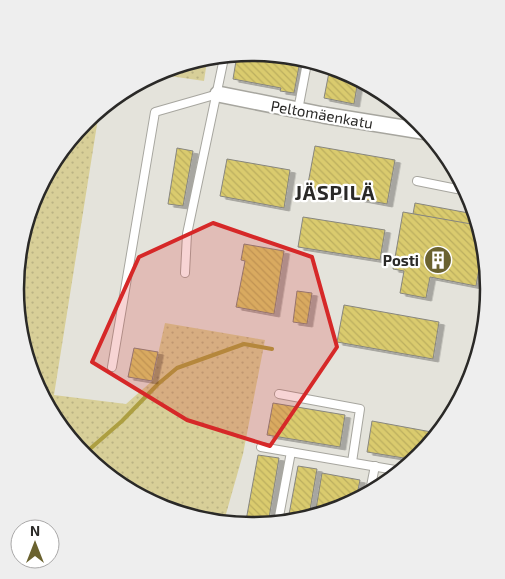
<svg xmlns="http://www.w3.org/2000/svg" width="505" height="579" font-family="'Exo 2',sans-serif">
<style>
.green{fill:url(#green-dots)}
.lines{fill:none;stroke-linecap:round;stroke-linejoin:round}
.stream{stroke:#ad9f41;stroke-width:4}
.building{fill:url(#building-back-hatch);stroke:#87867f;filter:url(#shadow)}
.lane-casing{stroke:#a7a69f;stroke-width:10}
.street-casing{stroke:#a7a69f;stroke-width:18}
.path{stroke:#a2a19b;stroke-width:2.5;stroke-dasharray:5 2.5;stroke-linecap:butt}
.lane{stroke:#fff;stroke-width:8}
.street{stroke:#fff;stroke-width:15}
.marked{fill:#d62828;fill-opacity:0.2;stroke:#d62828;stroke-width:4;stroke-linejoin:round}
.labels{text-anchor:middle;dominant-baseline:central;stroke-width:4.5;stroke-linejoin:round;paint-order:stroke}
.street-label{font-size:15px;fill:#2a2927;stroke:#fff}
.poi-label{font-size:15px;font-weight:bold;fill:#2a2927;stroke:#fff;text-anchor:end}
.district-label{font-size:20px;font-weight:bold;letter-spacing:1px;fill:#2a2927;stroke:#fff}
.rim{fill:none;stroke:#2a2927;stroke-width:2.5}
</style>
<defs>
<pattern id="green-dots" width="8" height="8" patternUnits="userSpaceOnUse" patternTransform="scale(1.25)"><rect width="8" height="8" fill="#d8cf98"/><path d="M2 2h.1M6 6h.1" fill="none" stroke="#bab283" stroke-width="1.8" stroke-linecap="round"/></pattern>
<pattern id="building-back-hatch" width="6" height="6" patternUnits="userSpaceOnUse" patternTransform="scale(1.25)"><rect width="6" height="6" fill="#dacb6e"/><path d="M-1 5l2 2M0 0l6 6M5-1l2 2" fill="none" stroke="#bbae5f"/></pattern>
<filter id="shadow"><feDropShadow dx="5.5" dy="3" stdDeviation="0" flood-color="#0004"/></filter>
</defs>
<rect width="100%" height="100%" fill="#e4e3db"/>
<g class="green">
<path d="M207 61 204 81 156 74 162 70Z"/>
<path d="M99 112 54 395 126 404 152 381 165 323 265 340 243 454 224 521 161 509 84 457 33 380 15 290 33 198 85 121Z"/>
</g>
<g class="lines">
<path class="stream" d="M83 455 122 421 158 384 177 368 244 344 272 349"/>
</g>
<g class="building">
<path d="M253 52 300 61 294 93 280 91 281 88 233 79 237 55Z"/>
<path d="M330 67 344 70 358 80 354 104 324 98Z"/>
<path d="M315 146 395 160 387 204 307 189Z"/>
<path d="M177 148 193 151 183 206 168 204Z"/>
<path d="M227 159 290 170 284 208 220 196Z"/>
<path d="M415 203 474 214 472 225 413 214Z"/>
<path d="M403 212 477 225 482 251 476 286 430 277 426 298 400 293 404 271 393 269Z"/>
<path d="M303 217 385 230 380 260 298 247Z"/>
<path d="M244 244 284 251 274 314 236 307 245 261 241 260Z"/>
<path d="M297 291 312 293 307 324 293 322Z"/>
<path d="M344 305 439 322 433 359 337 342Z"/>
<path d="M134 348 158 352 152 381 128 377Z"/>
<path d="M273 403 345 415 340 447 267 435Z"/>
<path d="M372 421 437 433 416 460 367 452Z"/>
<path d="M258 455 279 458 268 524 252 527 245 526Z"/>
<path d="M298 466 317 469 309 516 288 520Z"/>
<path d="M322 473 360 480 356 500 343 509 315 515Z"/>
</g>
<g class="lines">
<g class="lane-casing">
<g id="lane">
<path d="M298 110 307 63"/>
<path d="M417 181 467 191"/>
<path d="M185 273 187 234 224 58"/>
<path d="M112 367 155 112 218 94"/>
<path d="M279 394 360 409 352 462"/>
<path d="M261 447 401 471"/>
<path d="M370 491 375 466"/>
<path d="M278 522 291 452"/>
</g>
</g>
<g class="street-casing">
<path id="street" d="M218 94 323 115 428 132"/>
</g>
<path class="path" d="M429 146 438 148"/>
<use href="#lane" class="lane"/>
<use href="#street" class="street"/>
</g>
<path class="marked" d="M213 223 312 257 337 347 270 446 187 420 92 362 139 257Z"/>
<defs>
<g id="building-disc" transform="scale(1.4375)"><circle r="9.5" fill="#6a622f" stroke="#fff"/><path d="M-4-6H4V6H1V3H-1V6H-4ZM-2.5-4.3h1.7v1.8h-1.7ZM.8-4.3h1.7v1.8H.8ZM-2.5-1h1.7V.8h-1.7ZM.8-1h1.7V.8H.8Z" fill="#fff"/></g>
</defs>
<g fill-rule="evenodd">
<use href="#building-disc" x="438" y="260"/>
</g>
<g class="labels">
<g class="street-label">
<text transform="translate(322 114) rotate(10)">Peltomäenkatu</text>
</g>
<g class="poi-label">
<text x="419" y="260">Posti</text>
</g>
<g class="district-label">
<text x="335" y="192">JÄSPILÄ</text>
</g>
</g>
<path d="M0 0H505V579H0ZM24 289a228 228 0 1 1 456 0a228 228 0 1 1-456 0Z" fill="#eee" fill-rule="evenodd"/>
<path class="rim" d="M24 289a228 228 0 1 1 456 0a228 228 0 1 1-456 0Z"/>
<g transform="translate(35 544)"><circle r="24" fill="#ffffff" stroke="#aaa9a9"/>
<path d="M0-4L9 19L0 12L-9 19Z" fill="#6a622f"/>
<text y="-8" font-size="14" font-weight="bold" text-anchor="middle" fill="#2a2927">N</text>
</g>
</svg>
